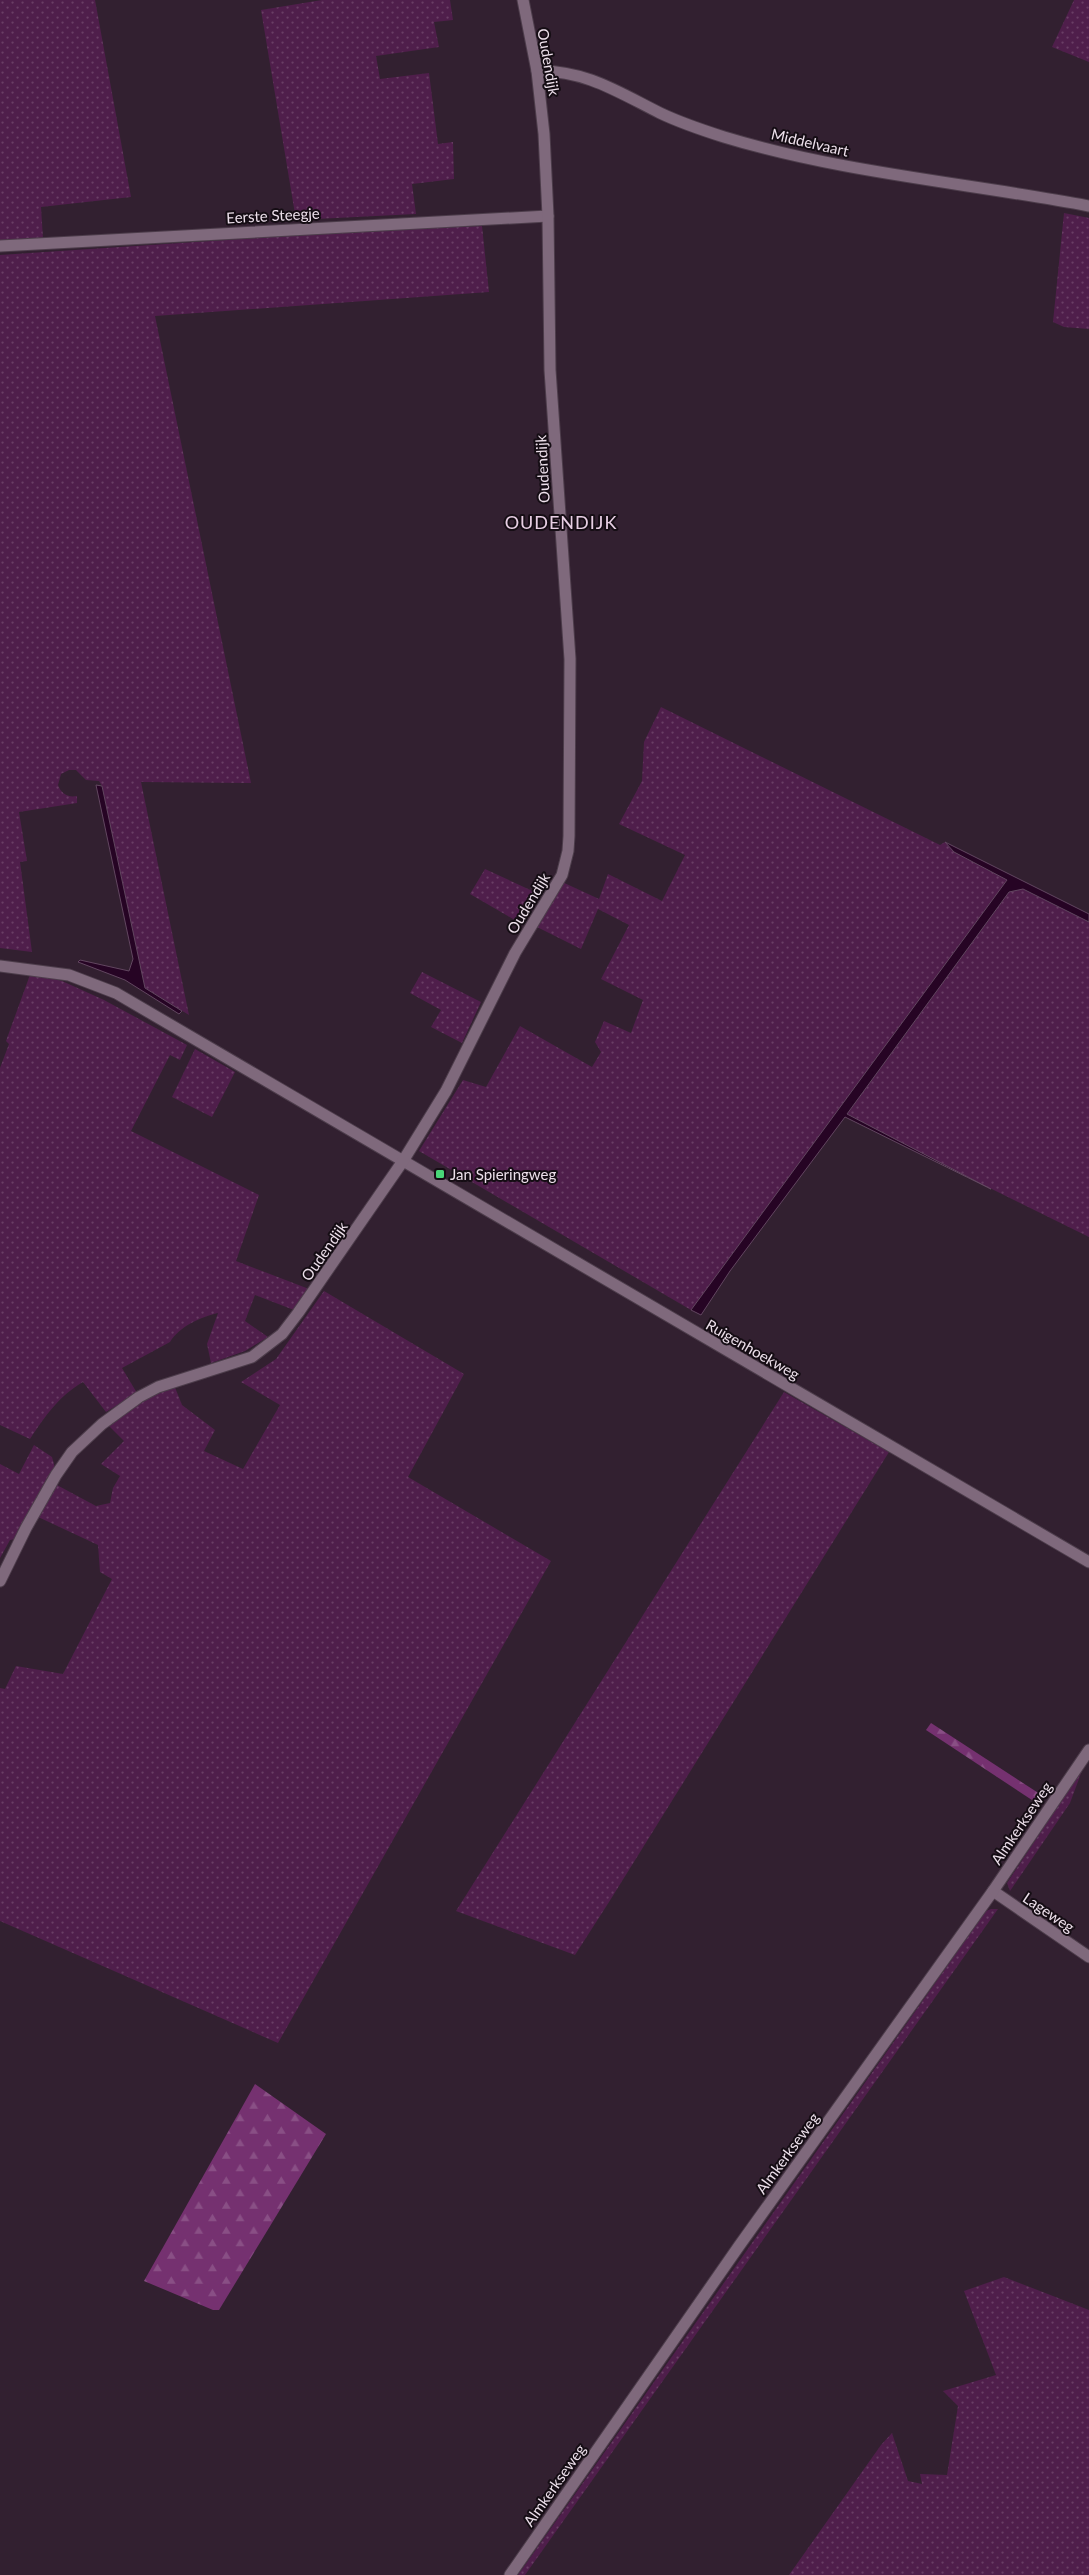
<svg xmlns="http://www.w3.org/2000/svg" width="1089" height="2575" font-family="Lato,sans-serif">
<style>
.grass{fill:url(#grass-dots)}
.forest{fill:url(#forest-firs)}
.water{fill:#260424;stroke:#624660}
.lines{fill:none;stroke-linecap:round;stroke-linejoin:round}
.minor-casing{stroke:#4d3d4b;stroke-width:13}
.minor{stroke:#7f697c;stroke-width:11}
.poi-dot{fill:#49d778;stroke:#150d14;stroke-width:2}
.labels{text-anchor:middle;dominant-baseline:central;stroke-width:4;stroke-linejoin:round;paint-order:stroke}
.street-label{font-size:15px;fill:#ede0eb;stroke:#150d14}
.poi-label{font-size:15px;fill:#ede0eb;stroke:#150d14;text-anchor:start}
.quarter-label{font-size:18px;letter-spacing:1px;fill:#e8cfe4;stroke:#150d14}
</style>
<defs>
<pattern id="grass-dots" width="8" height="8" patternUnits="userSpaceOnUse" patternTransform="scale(1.25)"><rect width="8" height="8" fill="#4f1e4b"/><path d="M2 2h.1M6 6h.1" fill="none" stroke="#693e65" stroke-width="1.8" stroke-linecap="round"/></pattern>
<pattern id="forest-firs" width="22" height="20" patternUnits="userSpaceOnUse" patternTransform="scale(1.25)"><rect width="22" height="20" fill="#753170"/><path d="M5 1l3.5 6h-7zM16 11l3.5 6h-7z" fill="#894f85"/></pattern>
</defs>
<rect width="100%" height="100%" fill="#322030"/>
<g class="grass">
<path d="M0 0H95L131 197 41 207 43 239 0 241Z"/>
<path d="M322 0H450L453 20 434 22 439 47 376 56 380 79 429 73 438 144 453 142 454 179 412 184 416 214 296 220 261 10Z"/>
<path d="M1074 0H1089V62L1052 47Z"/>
<path d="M1064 213 1089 218V329L1064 327 1053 322Z"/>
<path d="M482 226 489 292 155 316 251 783 141 782 189 1015 145 988 102 786 99 781 86 780 76 770H69L61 774 58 785C61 793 67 798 77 796V803L19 812 27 861 20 862 32 952 0 948V255L363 231Z"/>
<path d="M661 707 940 845 945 842 954 852 1007 880 691 1310 419 1151 463 1080 486 1087 520 1026 592 1067 601 1052 595 1042 604 1021 631 1033 643 1000 601 979 629 925 598 909 581 949 533 925 560 881 599 899 608 874 662 901 685 855 619 824 642 781 644 742Z"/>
<path d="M485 869 539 894 520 923 470 894Z"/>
<path d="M1016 889H1023L1089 922V1237L905 1146 847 1114 1009 892Z"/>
<path d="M31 972 62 981 104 1000 187 1045 180 1060 170 1055 131 1131 259 1195 236 1261 309 1289 294 1310 255 1295 245 1321 268 1337 245 1351 211 1363 207 1344 218 1313C201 1317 180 1326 170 1342L122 1368 137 1393 106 1412 83 1382C58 1397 46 1415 30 1439L0 1425V1068L9 1044 6 1041Z"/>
<path d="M422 972 481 1002 462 1043 431 1027 441 1010 410 993Z"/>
<path d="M195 1049 235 1072 212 1117 172 1097Z"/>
<path d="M324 1291 464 1374 408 1477 551 1561 278 2043 0 1921V1688L5 1689 16 1666 63 1674 112 1579 100 1572 98 1545 36 1516 55 1484 96 1506 110 1503 113 1488 120 1476 101 1464 124 1441 107 1424 138 1402 174 1385 182 1405 215 1430 204 1451 243 1469 280 1405 241 1382 276 1359Z"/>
<path d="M784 1392 889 1452 609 1902 575 1955 456 1911Z"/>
<path d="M34 1445 52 1457 55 1468 16 1539 10 1540 0 1558V1464L19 1474Z"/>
<path d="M1083 1768 1070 1803 1010 1891 1007 1883Z"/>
<path d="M991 1909H998L525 2575H518L986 1911Z"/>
<path d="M1004 2277 1089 2310V2575H789L881 2445 892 2433 908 2481 922 2484 920 2474 947 2475 958 2406 943 2391 996 2375 964 2291Z"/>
</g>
<g class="forest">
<path d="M931 1723 1043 1796 1038 1804 926 1730Z"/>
<path d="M255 2084 326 2134 219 2310H213L144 2281Z"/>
</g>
<g class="water">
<path d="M96 785 102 786 145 988 182 1011 179 1014 125 980 78 962 80 960 129 971 133 959Z"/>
<path d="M945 842 1089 914V922L1023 889 1009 892 847 1114 991 1189 845 1117 730 1271 701 1315 691 1310 1007 880 954 852Z"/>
</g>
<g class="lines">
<g class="minor-casing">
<g id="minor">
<path d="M537 71C585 70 618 92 660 113 681 123 702 130 724 137 842 173 968 183 1089 206"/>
<path d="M0 246 548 216"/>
<path d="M0 966 69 975 116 993 1089 1562"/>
<path d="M0 1581 26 1528 56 1475 72 1452 102 1424 139 1397 158 1387 252 1357 282 1334 298 1313 403 1161 446 1091 515 953 562 875 568 851 569 836 570 659 550 370 548 216 544 134 537 71 523 0"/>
<path d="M993 1891 1089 1957"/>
<path d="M510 2575 739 2246 993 1891 1089 1750"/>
</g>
</g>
<use href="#minor" class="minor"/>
</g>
<rect class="poi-dot" x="435" y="1169" width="10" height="10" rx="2.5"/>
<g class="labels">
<g class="street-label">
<text transform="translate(549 62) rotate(80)">Oudendijk</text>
<text transform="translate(810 142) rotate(13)">Middelvaart</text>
<text transform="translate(273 215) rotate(-3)">Eerste Steegje</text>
<text transform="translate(542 469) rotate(-93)">Oudendijk</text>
<text transform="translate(528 903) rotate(-59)">Oudendijk</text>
<text transform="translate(324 1251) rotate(-55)">Oudendijk</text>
<text transform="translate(753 1349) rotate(30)">Ruigenhoekweg</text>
<text transform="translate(1021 1823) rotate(-56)">Almkerkseweg</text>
<text transform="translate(1049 1912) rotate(34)">Lageweg</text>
<text transform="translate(787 2153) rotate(-54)">Almkerkseweg</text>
<text transform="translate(554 2485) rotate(-55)">Almkerkseweg</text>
</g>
<g class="poi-label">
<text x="450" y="1174">Jan Spieringweg</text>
</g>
<g class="quarter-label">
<text x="561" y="522">OUDENDIJK</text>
</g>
</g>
</svg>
